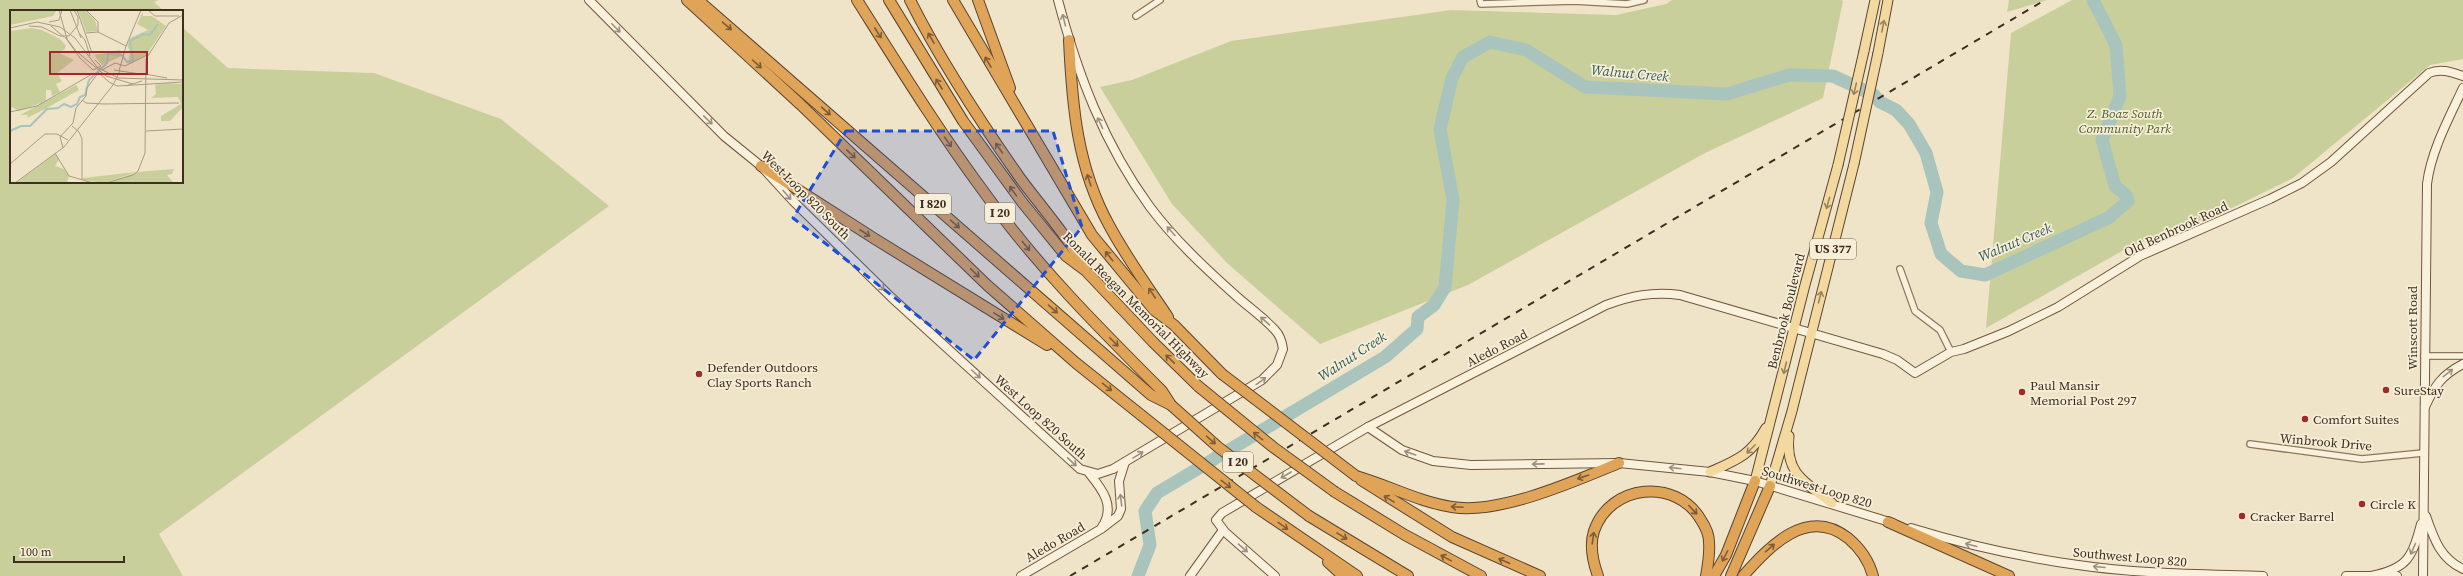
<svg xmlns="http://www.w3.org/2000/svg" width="2463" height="576" font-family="'Source Serif 4',serif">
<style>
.green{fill:#c9cf9b}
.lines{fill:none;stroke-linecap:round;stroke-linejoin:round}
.river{stroke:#a9c4bc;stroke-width:13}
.street-casing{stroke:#8d765c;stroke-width:8}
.secondary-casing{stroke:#6f573f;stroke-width:10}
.primary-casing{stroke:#5b4430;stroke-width:11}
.highway-casing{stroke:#5b4430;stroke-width:12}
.street{stroke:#faf1dc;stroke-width:5.5}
.secondary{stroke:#faf1dc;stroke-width:8}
.primary{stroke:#f3d9a0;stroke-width:9}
.highway{stroke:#e0a458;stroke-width:10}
.rail{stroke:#3d2e20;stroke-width:2;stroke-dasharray:7 7;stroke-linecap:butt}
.primary-bridge-casing{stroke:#5b4430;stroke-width:11;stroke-linecap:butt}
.highway-bridge-casing{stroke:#5b4430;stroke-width:12;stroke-linecap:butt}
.primary-bridge{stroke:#f3d9a0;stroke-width:9}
.highway-bridge{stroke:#e0a458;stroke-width:10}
.oneway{stroke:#9c907e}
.oneway2{stroke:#7e5d36}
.oneway3{stroke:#988460}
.marked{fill:#1d4ed8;fill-opacity:0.2;stroke:#1d4ed8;stroke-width:3;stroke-dasharray:8 5;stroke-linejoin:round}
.poi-dot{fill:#9e2a2b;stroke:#f7eed8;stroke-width:1.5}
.labels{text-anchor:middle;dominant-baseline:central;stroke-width:3.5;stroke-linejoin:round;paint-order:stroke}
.shield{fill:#f7eed8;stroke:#756857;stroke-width:1}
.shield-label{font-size:12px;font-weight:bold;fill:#3d2e20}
.park-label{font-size:13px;font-style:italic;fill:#4d5a26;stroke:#f7eed8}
.street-label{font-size:13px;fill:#3d2e20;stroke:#f7eed8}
.poi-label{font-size:13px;fill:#3d2e20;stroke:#f7eed8;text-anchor:start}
.water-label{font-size:14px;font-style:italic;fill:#2f5d5a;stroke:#f7eed8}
.inset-river{fill:none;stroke:#a9c4bc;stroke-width:2}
.inset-road{fill:none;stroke:#a89b85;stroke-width:1}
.view{fill:#9e2a2b;fill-opacity:0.15;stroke:#9e2a2b;stroke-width:2}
.inset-edge{fill:none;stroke:#3d2e20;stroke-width:2}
</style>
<rect width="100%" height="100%" fill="#f0e4c8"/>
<g class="green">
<path d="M0 0H159L154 2 164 11H11V182H182V27L228 68 374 73 501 119 609 206 159 534 183 576H0Z"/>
<path d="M1672 0H1841L1843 1 1823 98 1705 153 1468 285 1320 344 1227 263 1172 204 1100 87 1132 80 1231 41 1451 10 1616 15 1666 4Z"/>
<path d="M2009 0H2047L2007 12Z"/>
<path d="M2072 0H2463V59L2430 65 2293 178 2228 210 2129 247 1986 328 2011 33Z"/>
</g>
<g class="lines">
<path class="river" d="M1138 576 1150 545 1145 511 1157 493 1385 357 1417 329 1418 317 1434 305 1445 287 1453 200 1440 129 1452 78 1463 57 1490 42 1526 50 1585 87 1727 94 1789 75 1833 76 1874 95 1880 102 1896 110 1909 124 1926 153 1937 192 1931 223 1941 254 1961 271 1985 275 2108 218 2128 201 2126 195 2115 186 2102 140 2120 96 2116 45 2093 0"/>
<g class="street-casing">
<g id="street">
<path d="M1480 0 1481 4 1574 1 1627 4 1644 0"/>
<path d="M1136 16 1160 0"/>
<path d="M1900 269 1915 311 1940 330 1951 352"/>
<path d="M2424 356H2463"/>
<path d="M2250 444 2362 459 2423 453"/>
</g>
</g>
<g class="secondary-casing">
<g id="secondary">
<path d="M589 0 724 136 761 166 793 201 892 298 1080 469 1098 474 1113 469 1262 380 1277 365 1283 349C1282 342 1280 335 1275 330 1263 317 1247 306 1234 294 1204 267 1174 239 1150 207 1104 144 1078 75 1058 0"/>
<path d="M2425 407C2435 385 2442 375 2463 364"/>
<path d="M1368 427 1402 450 1433 461 1471 465 1619 463 1710 472 1755 481 1893 523"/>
<path d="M1089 473C1102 489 1116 506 1102 527"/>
<path d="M2426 516C2434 539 2440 558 2463 569"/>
<path d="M1911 528C1966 545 2021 557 2078 565 2139 574 2202 574 2263 576"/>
<path d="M1021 576 1101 529 1118 516 1121 509 1119 481 1125 462"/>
<path d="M1190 576 1223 530"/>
<path d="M1275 576 1225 532 1216 520 1222 513 1368 427 1606 305C1631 296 1653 291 1680 295L1883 354 1897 360 1915 373 1951 352 1964 349 2009 331 2058 307 2140 256 2270 199 2302 183 2331 162 2429 73C2441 68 2451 72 2463 76"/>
<path d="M2346 576H2397"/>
<path d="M2371 576C2407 569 2412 558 2421 524"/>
<path d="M2423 576 2427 184C2431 151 2449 118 2463 88"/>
</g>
</g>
<g class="primary-casing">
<g id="primary">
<path d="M1864 51 1875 0"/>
<path d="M1878 53 1888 0"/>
<path d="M1789 436C1785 474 1805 482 1832 503"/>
<path d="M1710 472C1737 460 1751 455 1766 428"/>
<path d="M1755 481 1805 285 1838 165"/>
<path d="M1770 486 1792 411 1854 164"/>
</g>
</g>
<g class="highway-casing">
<g id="highway">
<path d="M687 0 800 104 987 285 1076 363 1141 415"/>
<path d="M698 0 1151 395 1171 405"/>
<path d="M857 0C898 65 938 130 984 192 1036 265 1099 328 1162 391L1171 405"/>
<path d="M889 0 963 121 1022 202 1066 256 1086 271 1153 342 1198 386"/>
<path d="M910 0C941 62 980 121 1020 178 1042 208 1068 236 1085 269"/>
<path d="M953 0 1092 235 1154 310 1174 325 1222 374"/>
<path d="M978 0 1010 88"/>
<path d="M1069 40C1072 105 1077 167 1109 225 1126 257 1148 287 1168 317"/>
<path d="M761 166 875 239 1047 345"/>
<path d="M1356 476C1388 485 1419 502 1452 507 1499 515 1575 481 1619 463"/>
<path d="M1361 480 1452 537 1540 576"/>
<path d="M1335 492 1405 535 1481 576"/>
<path d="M1256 507 1357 576"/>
<path d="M1309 516 1408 576"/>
<path d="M1888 522 2009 576"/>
<path d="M1328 562 1343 576"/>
<path d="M1598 576C1593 562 1589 546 1594 531 1610 484 1676 477 1701 520 1705 526 1709 535 1709 542 1710 553 1708 565 1706 576"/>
<path d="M1714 576 1726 555 1755 481"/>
<path d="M1731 576 1770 486"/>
<path d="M1743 576C1770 546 1807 506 1848 538 1860 548 1869 561 1873 576"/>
</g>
</g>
<use href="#street" class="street"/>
<use href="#secondary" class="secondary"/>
<use href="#primary" class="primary"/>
<use href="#highway" class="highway"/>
<path class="rail" d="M1070 576 2045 0"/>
<g class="primary-bridge-casing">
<g id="primary-bridge">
<path d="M1854 164 1878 53"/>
<path d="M1838 165 1864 51"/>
</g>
</g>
<g class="highway-bridge-casing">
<g id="highway-bridge">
<path d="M1222 374 1356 476"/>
<path d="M1198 386 1273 447 1335 492"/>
<path d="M1171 405 1218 447 1309 516"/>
<path d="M1141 415 1256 507"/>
</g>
</g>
<use href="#primary-bridge" class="primary-bridge"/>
<use href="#highway-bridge" class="highway-bridge"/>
</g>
<defs><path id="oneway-shaft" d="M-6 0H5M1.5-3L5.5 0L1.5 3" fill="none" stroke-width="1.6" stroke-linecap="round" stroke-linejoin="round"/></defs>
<g class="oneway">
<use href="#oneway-shaft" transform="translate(1064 20) rotate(-104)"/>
<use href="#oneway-shaft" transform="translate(616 28) rotate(45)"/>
<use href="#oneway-shaft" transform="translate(708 120) rotate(44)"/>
<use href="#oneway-shaft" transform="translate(1100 123) rotate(-115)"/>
<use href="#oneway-shaft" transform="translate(787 195) rotate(49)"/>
<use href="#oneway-shaft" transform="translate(1171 231) rotate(-132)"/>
<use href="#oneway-shaft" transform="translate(880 286) rotate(44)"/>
<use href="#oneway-shaft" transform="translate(1265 321) rotate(-139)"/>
<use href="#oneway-shaft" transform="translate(2448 373) rotate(-38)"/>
<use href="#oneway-shaft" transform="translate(976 374) rotate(42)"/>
<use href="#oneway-shaft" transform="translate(1261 381) rotate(-36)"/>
<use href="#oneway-shaft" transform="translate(1410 453) rotate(-161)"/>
<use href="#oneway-shaft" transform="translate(1138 455) rotate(-31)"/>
<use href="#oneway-shaft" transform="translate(1072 462) rotate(43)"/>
<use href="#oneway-shaft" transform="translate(1538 464) rotate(179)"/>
<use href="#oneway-shaft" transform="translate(1675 468) rotate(-173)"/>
<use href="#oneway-shaft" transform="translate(1286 475) rotate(150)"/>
<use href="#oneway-shaft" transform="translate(1121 500) rotate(-97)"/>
<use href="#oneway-shaft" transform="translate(1971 545) rotate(-165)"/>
<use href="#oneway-shaft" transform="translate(1243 548) rotate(41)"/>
<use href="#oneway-shaft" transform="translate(2413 549) rotate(114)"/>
<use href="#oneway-shaft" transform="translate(2099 567) rotate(-175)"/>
</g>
<g class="oneway2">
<use href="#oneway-shaft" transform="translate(727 26) rotate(41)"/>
<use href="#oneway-shaft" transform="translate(878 33) rotate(57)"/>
<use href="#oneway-shaft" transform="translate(931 38) rotate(-120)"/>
<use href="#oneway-shaft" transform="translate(988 62) rotate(-121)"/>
<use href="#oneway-shaft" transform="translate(757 64) rotate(42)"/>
<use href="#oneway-shaft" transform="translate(939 84) rotate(-122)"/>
<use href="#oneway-shaft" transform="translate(826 111) rotate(41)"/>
<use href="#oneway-shaft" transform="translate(948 142) rotate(55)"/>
<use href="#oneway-shaft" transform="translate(999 148) rotate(-125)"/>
<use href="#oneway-shaft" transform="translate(851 154) rotate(44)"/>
<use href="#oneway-shaft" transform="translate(1089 180) rotate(-108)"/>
<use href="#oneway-shaft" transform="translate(1013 191) rotate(-126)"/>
<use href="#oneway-shaft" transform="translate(955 224) rotate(41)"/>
<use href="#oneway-shaft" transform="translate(865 233) rotate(33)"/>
<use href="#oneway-shaft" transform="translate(1026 246) rotate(51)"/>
<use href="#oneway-shaft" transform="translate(1109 256) rotate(-129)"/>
<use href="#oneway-shaft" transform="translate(975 273) rotate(44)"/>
<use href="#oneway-shaft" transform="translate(1152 293) rotate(-124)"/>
<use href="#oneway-shaft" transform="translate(1053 309) rotate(41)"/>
<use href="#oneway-shaft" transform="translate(999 316) rotate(31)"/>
<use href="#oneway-shaft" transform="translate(1114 342) rotate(45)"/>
<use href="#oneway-shaft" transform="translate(1170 359) rotate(-136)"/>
<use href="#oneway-shaft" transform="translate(1107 387) rotate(39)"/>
<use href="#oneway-shaft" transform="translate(1258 436) rotate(-141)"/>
<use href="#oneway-shaft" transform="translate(1211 440) rotate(41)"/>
<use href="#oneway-shaft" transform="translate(1583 477) rotate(161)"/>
<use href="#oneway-shaft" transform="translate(1226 484) rotate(38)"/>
<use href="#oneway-shaft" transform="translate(1389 499) rotate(-149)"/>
<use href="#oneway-shaft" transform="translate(1457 507) rotate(-177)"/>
<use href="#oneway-shaft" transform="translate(1693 510) rotate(47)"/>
<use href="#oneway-shaft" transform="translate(1283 526) rotate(36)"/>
<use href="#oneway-shaft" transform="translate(1342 536) rotate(32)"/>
<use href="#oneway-shaft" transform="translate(1593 538) rotate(-82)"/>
<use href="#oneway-shaft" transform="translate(1770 548) rotate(-41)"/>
<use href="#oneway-shaft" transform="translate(1725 556) rotate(118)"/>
<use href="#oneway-shaft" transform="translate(1446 558) rotate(-151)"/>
<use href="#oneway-shaft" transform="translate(1504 561) rotate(-157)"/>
</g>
<g class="oneway3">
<use href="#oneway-shaft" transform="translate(1883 26) rotate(-79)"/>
<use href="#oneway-shaft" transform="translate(1855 89) rotate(103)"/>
<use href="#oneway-shaft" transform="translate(1828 203) rotate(106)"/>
<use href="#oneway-shaft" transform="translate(1820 297) rotate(-76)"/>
<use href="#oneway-shaft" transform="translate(1785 368) rotate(104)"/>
<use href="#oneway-shaft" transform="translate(1751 449) rotate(135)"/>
</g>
<path class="marked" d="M846 131H1053L1082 227 974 360 793 218Z"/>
<g class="poi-dot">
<circle cx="699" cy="374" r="4"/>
<circle cx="2386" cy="390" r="4"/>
<circle cx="2022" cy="392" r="4"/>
<circle cx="2305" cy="419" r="4"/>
<circle cx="2362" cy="504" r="4"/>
<circle cx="2242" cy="516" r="4"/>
</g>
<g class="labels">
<g class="shield">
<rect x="915" y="194" width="36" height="20" rx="3"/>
<rect x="985" y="203" width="30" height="20" rx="3"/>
<rect x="1810" y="239" width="46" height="20" rx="3"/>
<rect x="1223" y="452" width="30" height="20" rx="3"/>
</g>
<g class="shield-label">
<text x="933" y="204">I 820</text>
<text x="1000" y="213">I 20</text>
<text x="1833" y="249">US 377</text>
<text x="1238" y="462">I 20</text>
</g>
<g class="park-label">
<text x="2125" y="113">Z. Boaz South<tspan x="2125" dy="15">Community Park</tspan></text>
</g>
<g class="street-label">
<text transform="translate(806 195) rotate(45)">West Loop 820 South</text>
<text transform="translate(2176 229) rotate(-25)">Old Benbrook Road</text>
<text transform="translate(1136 305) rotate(45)">Ronald Reagan Memorial Highway</text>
<text transform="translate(1786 311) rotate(-76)">Benbrook Boulevard</text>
<text transform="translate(2412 328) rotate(-90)">Winscott Road</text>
<text transform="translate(1497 348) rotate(-27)">Aledo Road</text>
<text transform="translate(1041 417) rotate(42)">West Loop 820 South</text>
<text transform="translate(2326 442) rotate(5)">Winbrook Drive</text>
<text transform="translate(1817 487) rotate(17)">Southwest Loop 820</text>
<text transform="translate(1055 542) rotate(-30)">Aledo Road</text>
<text transform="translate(2130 557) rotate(5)">Southwest Loop 820</text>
</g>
<g class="poi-label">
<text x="707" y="367">Defender Outdoors<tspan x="707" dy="15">Clay Sports Ranch</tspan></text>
<text x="2030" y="385">Paul Mansir<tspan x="2030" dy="15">Memorial Post 297</tspan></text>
<text x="2394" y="390">SureStay</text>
<text x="2313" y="419">Comfort Suites</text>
<text x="2370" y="504">Circle K</text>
<text x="2250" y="516">Cracker Barrel</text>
</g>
<g class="water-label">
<text transform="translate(1630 73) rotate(5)">Walnut Creek</text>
<text transform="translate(2015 242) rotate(-23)">Walnut Creek</text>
<text transform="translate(1352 356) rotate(-33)">Walnut Creek</text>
</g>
</g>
<g transform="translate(10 10)">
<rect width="173" height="173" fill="#f0e4c8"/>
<path d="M0 0H47L43 6 0 15ZM68 0H75L85 10 88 21 76 22ZM133 2V6H142L156 16 137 44 118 55 120 42 117 35 120 28 138 20 127 14ZM22 18 32 20 50 29 56 36 54 40 47 42 64 50 47 63 52 71 46 74 50 82 42 86 41 80H36V90L31 93 9 101 2 97 0 102V21ZM110 40 112 46 92 55 84 45ZM154 73 173 74V97L160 111H151V106L171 94 168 87 141 88 146 84 145 75ZM66 75 69 80 35 99 17 108 18 105H10ZM45 144 49 149 45 156 54 159 59 166 57 173H6ZM164 159 162 164 157 165 164 173H97L127 162ZM126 162 95 173 72 170 73 168Z" fill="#c9cf9b"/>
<path class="inset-river" d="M0 121 11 116H20L37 99 48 98 54 94 61 97 67 94 70 87 75 85 79 70 97 53 98 44 112 45 117 52 123 50 120 31 133 24 140 25 148 14"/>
<path class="inset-road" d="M49 0 57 29 66 41 96 66 123 74M60 0 71 28M67 0 82 43M76 0 88 12V22M138 0 145 6H169M39 12 49 10 52 0M19 16 32 17 50 26H59L68 15V7L64 0M41 16 54 27M0 18 27 12 50 17 65 28 87 57 108 68 173 70M76 23 88 22 116 36M70 24 75 30 80 46M55 27 70 48M70 48 83 60M83 60 91 56 85 50M92 60 105 53 115 56 137 45M104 60 130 64M109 61 116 36 131 0M88 62 99 72M135 64 157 68M99 72 107 76 173 72M116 76 132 71M72 90 76 93 94 94 169 93M0 102 27 96 84 63M62 116 69 122 72 129V169M136 121 173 119M53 138 50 127 63 113 66 98 76 86 77 78 88 63M45 143 59 166 83 173M0 154 35 124H47L58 130M5 173 54 137 103 75 110 61M96 173 123 165 128 161 135 143 136 49 159 13 173 5"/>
<path class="view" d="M40 42H137V64H40Z"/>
<rect width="173" height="173" class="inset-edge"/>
</g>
<path d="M14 556v6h110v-6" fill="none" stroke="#3d2e20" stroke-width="2"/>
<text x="20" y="556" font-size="12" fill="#3d2e20" stroke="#f7eed8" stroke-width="3" paint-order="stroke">100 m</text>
</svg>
